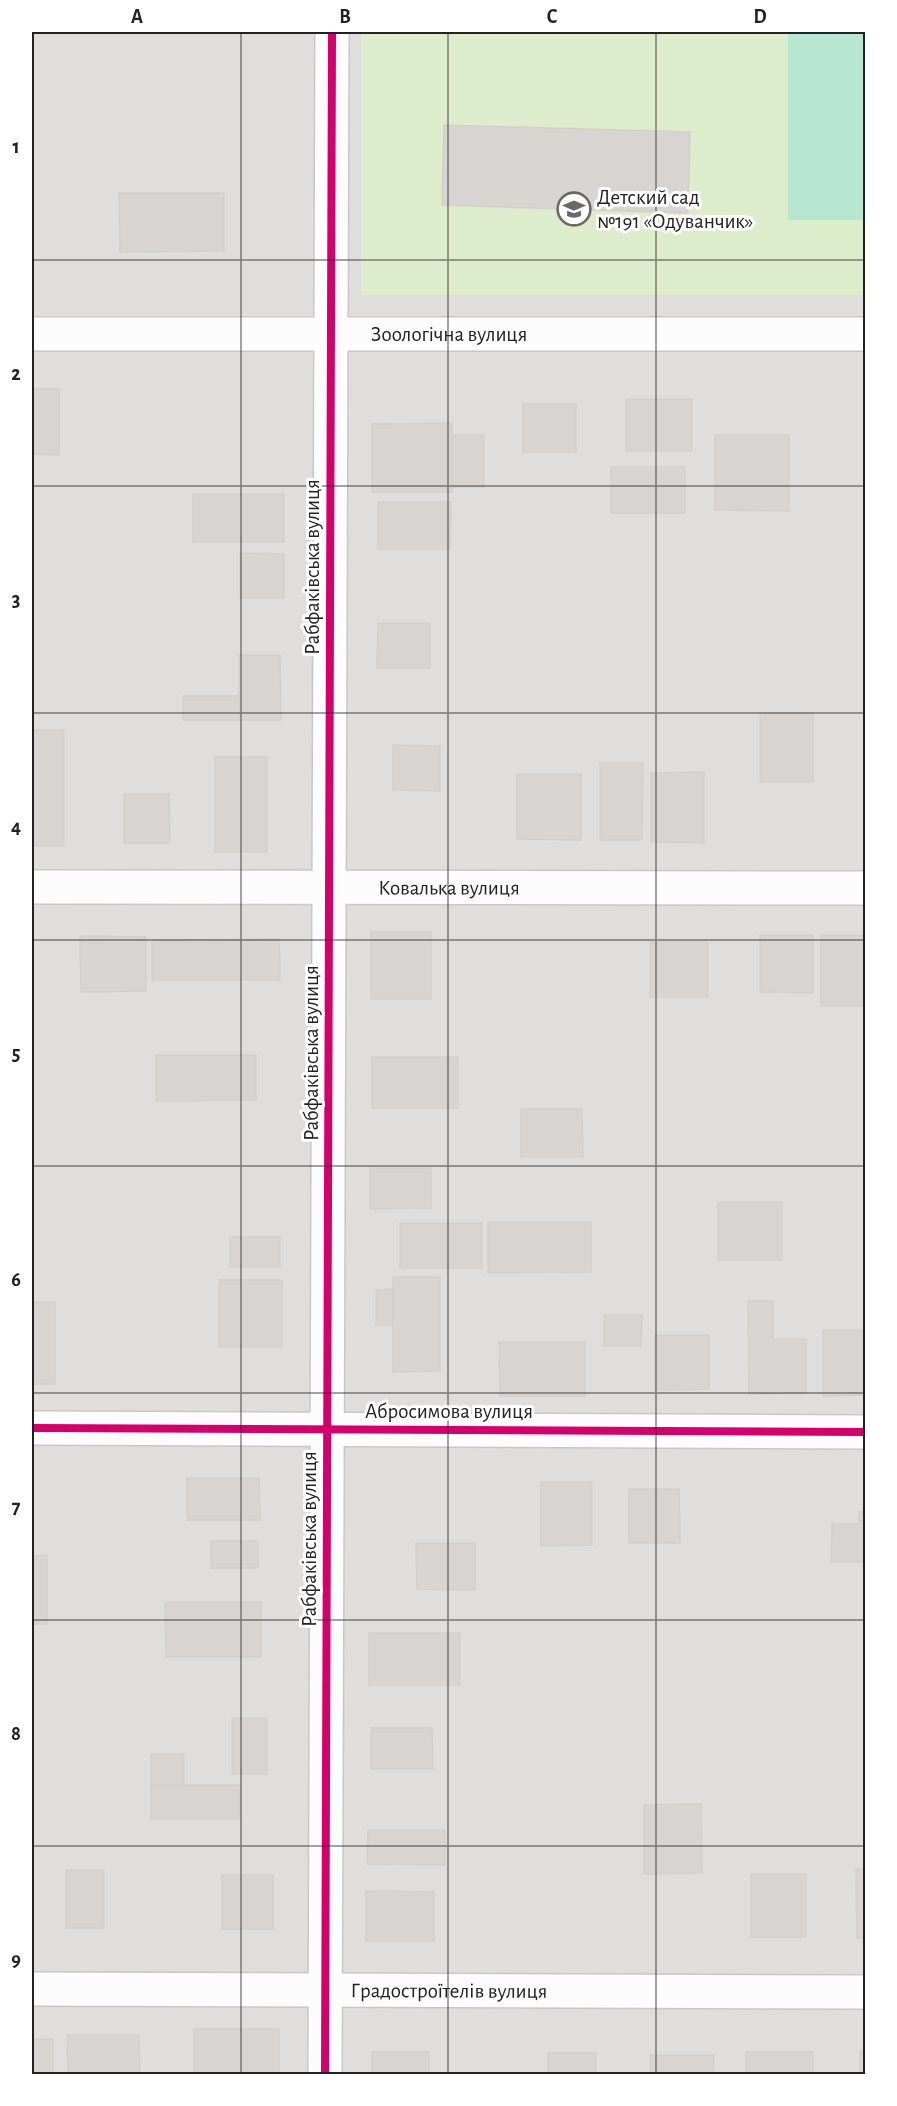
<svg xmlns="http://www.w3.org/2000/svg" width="897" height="2106" font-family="'Alegreya Sans',sans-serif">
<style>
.residential{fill:#dfdedc}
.grass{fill:#ddeccb}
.pitch{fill:#b7e6d2}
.building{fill:#d7d4d2;stroke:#d3d0cc;stroke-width:1.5}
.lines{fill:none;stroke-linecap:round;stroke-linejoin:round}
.minor-casing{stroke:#c9c8c7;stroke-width:36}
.minor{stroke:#fdfcfc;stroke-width:33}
.cycleway-casing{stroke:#fff;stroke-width:11}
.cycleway{stroke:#d6006c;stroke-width:8}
.grid{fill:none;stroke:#222;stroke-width:1.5;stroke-opacity:0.55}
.labels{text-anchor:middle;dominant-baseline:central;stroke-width:6;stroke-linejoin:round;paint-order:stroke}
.poi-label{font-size:21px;fill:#222;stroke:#fff;text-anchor:start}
.street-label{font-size:21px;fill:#222;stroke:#fff}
.neatline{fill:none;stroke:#222;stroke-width:2}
.grid-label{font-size:20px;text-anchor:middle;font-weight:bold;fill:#222}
</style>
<rect width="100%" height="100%" fill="#f0eeeb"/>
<rect class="residential" x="32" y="32" width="833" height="2042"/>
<rect class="grass" x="361" y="32" width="504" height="263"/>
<rect class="pitch" x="788" y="32" width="77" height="188"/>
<g class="building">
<path d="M444 125 690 132 688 213 442 205Z"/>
<path d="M119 193H224V251L120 252Z"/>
<path d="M32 389H59V455L32 454Z"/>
<rect x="626" y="399" width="66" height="52"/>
<rect x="523" y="404" width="53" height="48"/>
<path d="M452 423V492H372V424Z"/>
<rect x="452" y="435" width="32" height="52"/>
<path d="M715 435H789V511L715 510Z"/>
<rect x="611" y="467" width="74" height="46"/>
<rect x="193" y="494" width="91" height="48"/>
<path d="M378 502H451L450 549H378Z"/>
<path d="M240 553 284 554V598H240Z"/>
<path d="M378 623H430V668H377Z"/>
<path d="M239 655H280L281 720H239Z"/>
<rect x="183" y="696" width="56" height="24"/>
<rect x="760" y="713" width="53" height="69"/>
<rect x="32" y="730" width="32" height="116"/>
<path d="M393 745 440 746V791L393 790Z"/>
<rect x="215" y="757" width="52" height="95"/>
<path d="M600 763H643L642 840H600Z"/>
<path d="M704 772V843L651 842V773Z"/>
<path d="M517 774H581V840L517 839Z"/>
<path d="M124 794H169L170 843H124Z"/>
<rect x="371" y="932" width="60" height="67"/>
<path d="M760 935H813V993L760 992Z"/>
<rect x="821" y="935" width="45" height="71"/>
<path d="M80 936 146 937V991L81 992Z"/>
<path d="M279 939 280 980H152V940Z"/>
<rect x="650" y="942" width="58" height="55"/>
<path d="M156 1055H256V1100L156 1101Z"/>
<rect x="372" y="1057" width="86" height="51"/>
<path d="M521 1109H582L583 1157H521Z"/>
<path d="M370 1168H431V1208L370 1209Z"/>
<rect x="718" y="1202" width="64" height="58"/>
<path d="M488 1222H591V1272L488 1273Z"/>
<rect x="400" y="1223" width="82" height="45"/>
<rect x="230" y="1237" width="50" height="30"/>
<path d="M393 1277H440V1371L393 1372Z"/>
<rect x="219" y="1280" width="63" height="67"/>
<path d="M393 1289V1325H376V1290Z"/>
<path d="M748 1301H773V1339H806V1393L749 1394Z"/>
<rect x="32" y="1302" width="23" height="82"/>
<path d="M604 1315H642L641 1346H604Z"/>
<path d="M823 1330H866V1395L823 1396Z"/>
<path d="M655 1335H709V1389L655 1390Z"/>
<path d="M499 1342H585V1396H500Z"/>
<path d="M187 1478H259L260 1520H187Z"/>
<path d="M541 1482H592V1545L541 1546Z"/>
<path d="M629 1489H679L680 1543H629Z"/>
<path d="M859 1512H866V1562H831L832 1524H859Z"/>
<rect x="211" y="1541" width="47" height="27"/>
<path d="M416 1543H475V1590L417 1589Z"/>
<path d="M47 1555V1624H32V1556Z"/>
<path d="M165 1602H261V1657H166Z"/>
<rect x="369" y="1633" width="91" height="52"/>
<rect x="232" y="1718" width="35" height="56"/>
<path d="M371 1728H432L433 1769H371Z"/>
<rect x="151" y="1754" width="33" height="31"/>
<rect x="151" y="1785" width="89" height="34"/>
<path d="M701 1804 702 1873 644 1874V1805Z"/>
<path d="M368 1830H445V1865L367 1864Z"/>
<path d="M856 1869H866V1938H857Z"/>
<rect x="66" y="1870" width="38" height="58"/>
<rect x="751" y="1874" width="55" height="63"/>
<rect x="222" y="1875" width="51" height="54"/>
<path d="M366 1891 434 1892V1941H366Z"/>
<rect x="194" y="2029" width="85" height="45"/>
<path d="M67 2035H139L140 2074H68Z"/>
<rect x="32" y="2039" width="21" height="35"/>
<rect x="860" y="2051" width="6" height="23"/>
<rect x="372" y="2052" width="57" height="22"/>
<rect x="746" y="2052" width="67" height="22"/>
<rect x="548" y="2053" width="48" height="21"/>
<path d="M650 2055H714L713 2074H650Z"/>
</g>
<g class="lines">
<g class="minor-casing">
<g id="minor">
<path id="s1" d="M32 334H866"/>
<path id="s2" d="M32 887 866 888"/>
<path d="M32 1428 866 1432"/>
<path id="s3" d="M32 1989 866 1992"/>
<path d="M325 2074 332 32"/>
</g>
</g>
<use href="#minor" class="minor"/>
<g class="cycleway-casing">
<g id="cycleway">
<path d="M32 1428 866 1432"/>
<path d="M325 2074 332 32"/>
</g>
</g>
<use href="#cycleway" class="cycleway"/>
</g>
<path class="grid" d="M241 32V2074M448 32V2074M656 32V2074M32 260H866M32 486H866M32 713H866M32 940H866M32 1166H866M32 1393H866M32 1620H866M32 1846H866"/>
<defs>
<g id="school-ring" transform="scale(1.725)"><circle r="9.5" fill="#fff" stroke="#6a6968" stroke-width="1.5"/><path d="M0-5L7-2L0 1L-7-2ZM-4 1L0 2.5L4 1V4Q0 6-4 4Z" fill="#6a6968"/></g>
</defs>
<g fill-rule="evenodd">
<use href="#school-ring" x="574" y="209"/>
</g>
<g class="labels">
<g class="poi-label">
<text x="597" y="197">Детский сад<tspan x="597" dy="24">№191 «Одуванчик»</tspan></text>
</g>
<g class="street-label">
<text stroke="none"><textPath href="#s1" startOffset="417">Зоологічна вулиця</textPath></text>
<text transform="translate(312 567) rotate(-90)">Рабфаківська вулиця</text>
<text stroke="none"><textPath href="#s2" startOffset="417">Ковалька вулиця</textPath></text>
<text transform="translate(311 1053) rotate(-90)">Рабфаківська вулиця</text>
<text x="449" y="1411">Абросимова вулиця</text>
<text transform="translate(309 1539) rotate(-90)">Рабфаківська вулиця</text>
<text stroke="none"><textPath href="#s3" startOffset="417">Градостроїтелiв вулиця</textPath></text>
</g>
</g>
<rect width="897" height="2106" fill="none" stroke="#ffffff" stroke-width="66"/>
<rect x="33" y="33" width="831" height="2040" class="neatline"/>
<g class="grid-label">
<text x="137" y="23">A</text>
<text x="345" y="23">B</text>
<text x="552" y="23">C</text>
<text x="760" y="23">D</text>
<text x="16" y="153">1</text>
<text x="16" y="380">2</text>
<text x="16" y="606">3</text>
<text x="16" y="833">4</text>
<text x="16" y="1060">5</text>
<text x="16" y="1286">6</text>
<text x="16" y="1513">7</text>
<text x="16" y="1740">8</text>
<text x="16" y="1966">9</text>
</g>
</svg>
